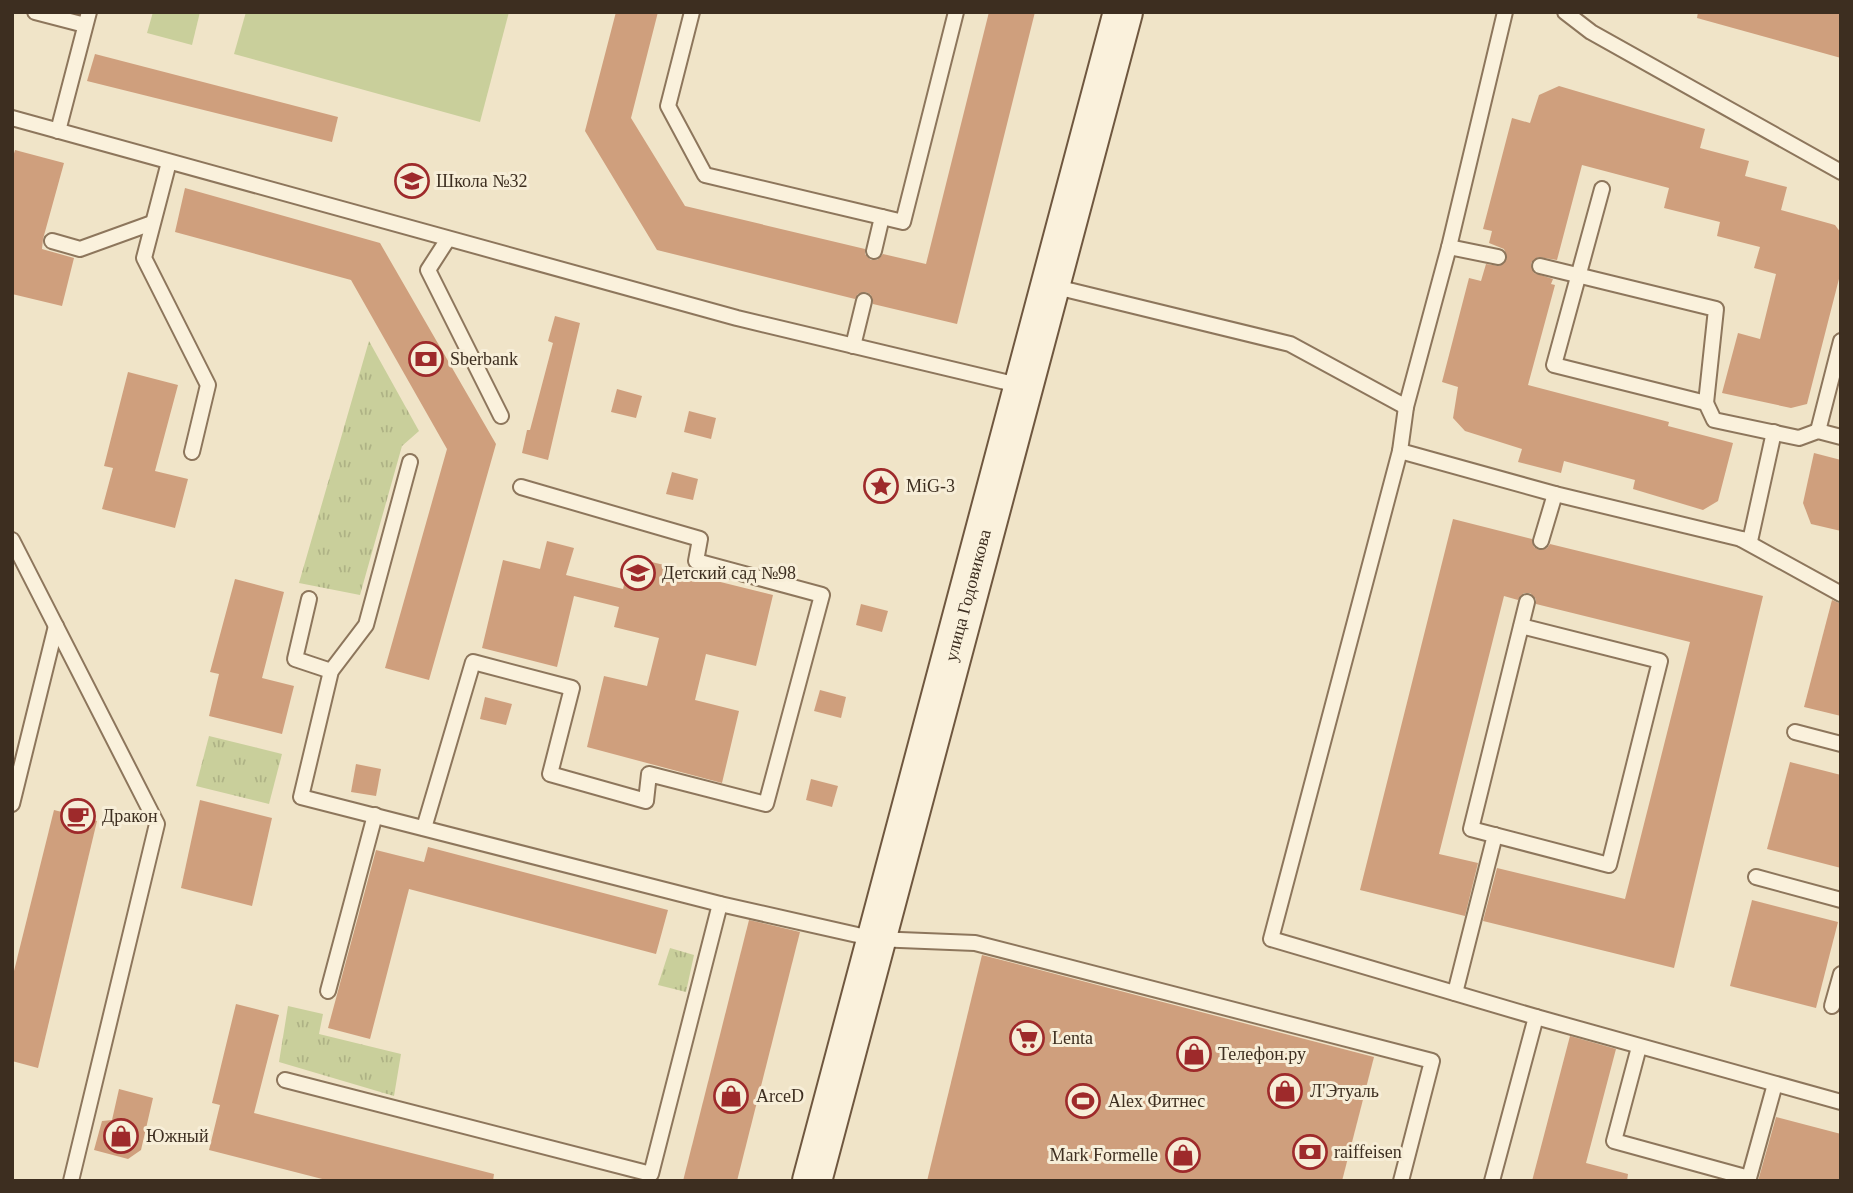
<svg xmlns="http://www.w3.org/2000/svg" width="1853" height="1193" font-family="'Times New Roman',serif">
<style>
.grass{fill:url(#grass-tufts)}
.pitch{fill:#c9cf9b}
.building{fill:#cf9f7d}
.lines{fill:none;stroke-linecap:round;stroke-linejoin:round}
.lane-casing{stroke:#8d765c;stroke-width:18}
.secondary-casing{stroke:#6f573f;stroke-width:42}
.lane{stroke:#faf1dc;stroke-width:14}
.secondary{stroke:#faf1dc;stroke-width:38}
.labels{text-anchor:middle;dominant-baseline:central;stroke-width:6;stroke-linejoin:round;paint-order:stroke}
.poi-label{font-size:18px;fill:#3d2e20;stroke:#f7eed8;text-anchor:start}
.street-label{font-size:18px;fill:#3d2e20;stroke:#f7eed8}
</style>
<defs>
<pattern id="grass-tufts" width="24" height="20" patternUnits="userSpaceOnUse" patternTransform="scale(1.75)"><rect width="24" height="20" fill="#c9cf9b"/><path d="M3 7l-1-3M5 7V3M7 7l1-3M15 17l-1-3M17 17v-4M19 17l1-3" fill="none" stroke="#aeb285"/></pattern>
</defs>
<rect width="100%" height="100%" fill="#f0e4c8"/>
<g class="grass">
<path d="M369 341 419 431 402 446 360 595 299 583Z"/>
<path d="M209 736 282 754 269 804 196 786Z"/>
<path d="M670 948 694 955 686 992 658 985Z"/>
<path d="M288 1006 323 1014 319 1034 401 1054 394 1096 279 1062Z"/>
</g>
<g class="pitch">
<path d="M153 12H200L192 45 147 33Z"/>
<path d="M246 12H509L480 122 234 54Z"/>
</g>
<g class="building">
<path d="M616 12H658L631 118 685 206 865 249V254L871 260H877L883 254 926 264 989 12H1035L957 324 873 304 871 295 866 292 858 294 855 299 657 250 585 131Z"/>
<path d="M1698 12H1841V58L1697 18Z"/>
<path d="M95 54 338 117 332 142 87 81Z"/>
<path d="M1559 86 1705 129 1700 148 1749 161 1745 176 1787 187 1781 210 1835 225 1841 233V271L1807 404 1791 408 1722 393 1738 333 1760 339 1776 274 1754 268 1760 247 1717 236 1720 222 1664 208 1669 188 1582 165 1557 260 1538 257 1531 263 1534 273 1553 279 1551 284 1555 285 1528 385 1669 422 1668 426 1733 443 1718 501 1703 510 1633 489 1635 480 1564 461 1561 473 1518 462 1522 449 1465 431 1453 418 1458 387 1442 382 1469 278 1481 281 1486 264 1500 266 1507 258 1504 249 1489 243 1492 231 1483 229 1512 118 1530 123 1539 95Z"/>
<path d="M15 150 64 163 43 239 42 249 74 258 62 306 12 294V161Z"/>
<path d="M185 188 380 243 496 444 429 680 385 668 447 449 351 280 175 232Z"/>
<path d="M555 316 580 323 548 460 522 453 527 430H530L553 343 548 341Z"/>
<path d="M128 372 178 385 155 471 188 479 175 528 102 509 113 468 104 466Z"/>
<path d="M617 389 642 396 636 418 611 412Z"/>
<path d="M689 411 716 418 711 439 684 432Z"/>
<path d="M1814 453 1841 460V531L1811 524 1803 503Z"/>
<path d="M672 472 698 479 693 500 666 494Z"/>
<path d="M1453 519 1532 539 1534 547 1539 550 1547 548 1550 544 1763 596 1674 968 1483 921 1497 868 1625 899 1690 642 1536 604V599L1530 593H1524L1518 600 1504 596 1439 854 1478 863 1465 916 1360 890Z"/>
<path d="M547 541 574 548 566 575 623 589 631 557 693 572 692 575 773 595 756 666 706 654 695 700 739 711 722 783 587 747 604 676 647 686 659 638 614 627 619 607 574 596 557 667 482 648 503 560 540 569Z"/>
<path d="M235 579 284 592 262 678 294 686 282 734 209 716 219 674 210 672Z"/>
<path d="M1832 600 1841 604V716L1804 707Z"/>
<path d="M861 604 888 611 882 632 856 625Z"/>
<path d="M820 690 846 697 841 718 814 711Z"/>
<path d="M485 697 512 704 506 725 480 719Z"/>
<path d="M1790 762 1841 775V868L1767 849Z"/>
<path d="M356 764 381 769 376 796 351 792Z"/>
<path d="M811 779 838 786 832 807 806 800Z"/>
<path d="M200 800 272 818 252 906 181 888Z"/>
<path d="M54 810 97 821 38 1068 12 1061V979Z"/>
<path d="M428 847 668 910 656 954 409 889 370 1039 328 1028 376 850 424 862Z"/>
<path d="M1752 900 1838 922 1816 1008 1730 986Z"/>
<path d="M749 920 800 932 737 1181H683Z"/>
<path d="M982 955 1374 1057 1342 1181H927Z"/>
<path d="M236 1004 279 1015 254 1113 494 1174 493 1181H330L209 1150 220 1105 212 1103Z"/>
<path d="M1570 1036 1616 1049 1586 1163 1628 1174 1627 1181H1532Z"/>
<path d="M119 1089 153 1098 141 1150 128 1159 94 1150 102 1121 112 1120Z"/>
<path d="M1776 1117 1841 1134V1181H1758Z"/>
</g>
<g class="lines">
<g class="lane-casing">
<g id="lane">
<path d="M35 12 85 25"/>
<path d="M692 12 668 106 705 175 882 217 874 251"/>
<path d="M1565 12 1591 32 1841 172"/>
<path d="M12 118 737 318 1022 386"/>
<path d="M58 131 89 12"/>
<path d="M169 162 144 258 208 385 192 452"/>
<path d="M1602 189 1554 365 1706 403 1714 420 1799 438 1818 431 1841 437"/>
<path d="M882 217 903 222 956 12"/>
<path d="M448 239 428 270 501 416"/>
<path d="M52 241 80 249 152 223"/>
<path d="M1449 247 1498 257"/>
<path d="M1540 266 1716 309 1706 403"/>
<path d="M1052 286 1290 344 1406 407 1449 247 1505 12"/>
<path d="M853 346 864 301"/>
<path d="M1406 407 1400 451 1555 494 1750 541 1774 432"/>
<path d="M1818 431 1841 341"/>
<path d="M1400 451 1271 939 1536 1017"/>
<path d="M410 462 366 625 331 671 301 797 720 904 875 939 975 943 1432 1061 1401 1181"/>
<path d="M1741 539 1841 594"/>
<path d="M12 540 157 824 71 1181"/>
<path d="M1541 541 1555 494"/>
<path d="M309 599 295 659 331 671"/>
<path d="M1521 626 1660 661 1609 865 1471 829 1527 602"/>
<path d="M1795 732 1841 744"/>
<path d="M12 804 56 626"/>
<path d="M424 828 473 662 572 688 550 774 646 801 649 774 766 804 822 595 696 561 700 539 521 487"/>
<path d="M1756 877 1841 900"/>
<path d="M328 991 375 815"/>
<path d="M1455 993 1495 835"/>
<path d="M1832 1006 1841 974"/>
<path d="M1639 1047 1614 1141 1749 1178 1775 1084"/>
<path d="M285 1080 651 1174 720 904"/>
<path d="M1492 1181 1536 1017 1841 1102"/>
</g>
</g>
<g class="secondary-casing">
<g id="secondary">
<path id="s1" d="M812 1181 1123 12"/>
</g>
</g>
<use href="#lane" class="lane"/>
<use href="#secondary" class="secondary"/>
</g>
<defs>
<g id="school-ring" transform="scale(1.75)"><circle r="9.5" fill="#f7eed8" stroke="#9e2a2b" stroke-width="1.5"/><path d="M0-5L7-2L0 1L-7-2ZM-4 1L0 2.5L4 1V4Q0 6-4 4Z" fill="#9e2a2b"/></g>
<g id="bank-ring" transform="scale(1.75)"><circle r="9.5" fill="#f7eed8" stroke="#9e2a2b" stroke-width="1.5"/><path d="M-6-4H6V4H-6ZM0-2.3a2.3 2.3 0 1 0 0 4.6a2.3 2.3 0 1 0 0-4.6Z" fill="#9e2a2b"/></g>
<g id="sight-ring" transform="scale(1.75)"><circle r="9.5" fill="#f7eed8" stroke="#9e2a2b" stroke-width="1.5"/><path d="M0-6L1.8-2.2L6-1.7L2.9 1.2L3.7 5.4L0 3.3L-3.7 5.4L-2.9 1.2L-6-1.7L-1.8-2.2Z" fill="#9e2a2b"/></g>
<g id="cafe-ring" transform="scale(1.75)"><circle r="9.5" fill="#f7eed8" stroke="#9e2a2b" stroke-width="1.5"/><path d="M-5.5-4.5H6V0H3Q3 3.5 0 3.5H-2.5Q-5.5 3.5-5.5 0ZM3-3.2v2h1.7v-2ZM-6 4.5H4V6H-6Z" fill="#9e2a2b"/></g>
<g id="supermarket-ring" transform="scale(1.75)"><circle r="9.5" fill="#f7eed8" stroke="#9e2a2b" stroke-width="1.5"/><path d="M-6-5.5h2.5l.6 2H6L4.5 2H-2.5L-4.4-4H-6ZM-1.5 3.2a1.3 1.3 0 1 0 .1 0ZM3 3.2a1.3 1.3 0 1 0 .1 0Z" fill="#9e2a2b"/></g>
<g id="shop-ring" transform="scale(1.75)"><circle r="9.5" fill="#f7eed8" stroke="#9e2a2b" stroke-width="1.5"/><path d="M-5-2.5h2.3a2.7 3.5 0 0 1 5.4 0H5L5.5 6h-11ZM-1.5-2.5h3a1.5 2.3 0 0 0-3 0Z" fill="#9e2a2b"/></g>
<g id="stadium-ring" transform="scale(1.75)"><circle r="9.5" fill="#f7eed8" stroke="#9e2a2b" stroke-width="1.5"/><path d="M0-5a6.5 5 0 1 0 0 10a6.5 5 0 1 0 0-10ZM-3.5-1.8h7v3.6h-7Z" fill="#9e2a2b"/></g>
</defs>
<g fill-rule="evenodd">
<use href="#school-ring" x="412" y="181"/>
<use href="#bank-ring" x="426" y="359"/>
<use href="#sight-ring" x="881" y="486"/>
<use href="#school-ring" x="638" y="573"/>
<use href="#cafe-ring" x="78" y="816"/>
<use href="#supermarket-ring" x="1027" y="1038"/>
<use href="#shop-ring" x="1194" y="1054"/>
<use href="#shop-ring" x="1285" y="1091"/>
<use href="#shop-ring" x="731" y="1096"/>
<use href="#stadium-ring" x="1083" y="1101"/>
<use href="#shop-ring" x="121" y="1136"/>
<use href="#bank-ring" x="1310" y="1152"/>
<use href="#shop-ring" x="1183" y="1155"/>
</g>
<g class="labels">
<g class="poi-label">
<text x="436" y="181">Школа №32</text>
<text x="450" y="359">Sberbank</text>
<text x="906" y="486">MiG-3</text>
<text x="662" y="573">Детский сад №98</text>
<text x="102" y="816">Дракон</text>
<text x="1052" y="1038">Lenta</text>
<text x="1218" y="1054">Телефон.ру</text>
<text x="1310" y="1091">Л'Этуаль</text>
<text x="756" y="1096">ArceD</text>
<text x="1108" y="1101">Alex Фитнес</text>
<text x="146" y="1136">Южный</text>
<text x="1334" y="1152">raiffeisen</text>
<text x="1158" y="1155" text-anchor="end">Mark Formelle</text>
</g>
<g class="street-label">
<text stroke="none"><textPath href="#s1" startOffset="606">улица Годовикова</textPath></text>
</g>
</g>
<rect width="1853" height="1193" fill="none" stroke="#3d2e20" stroke-width="28"/>
</svg>
